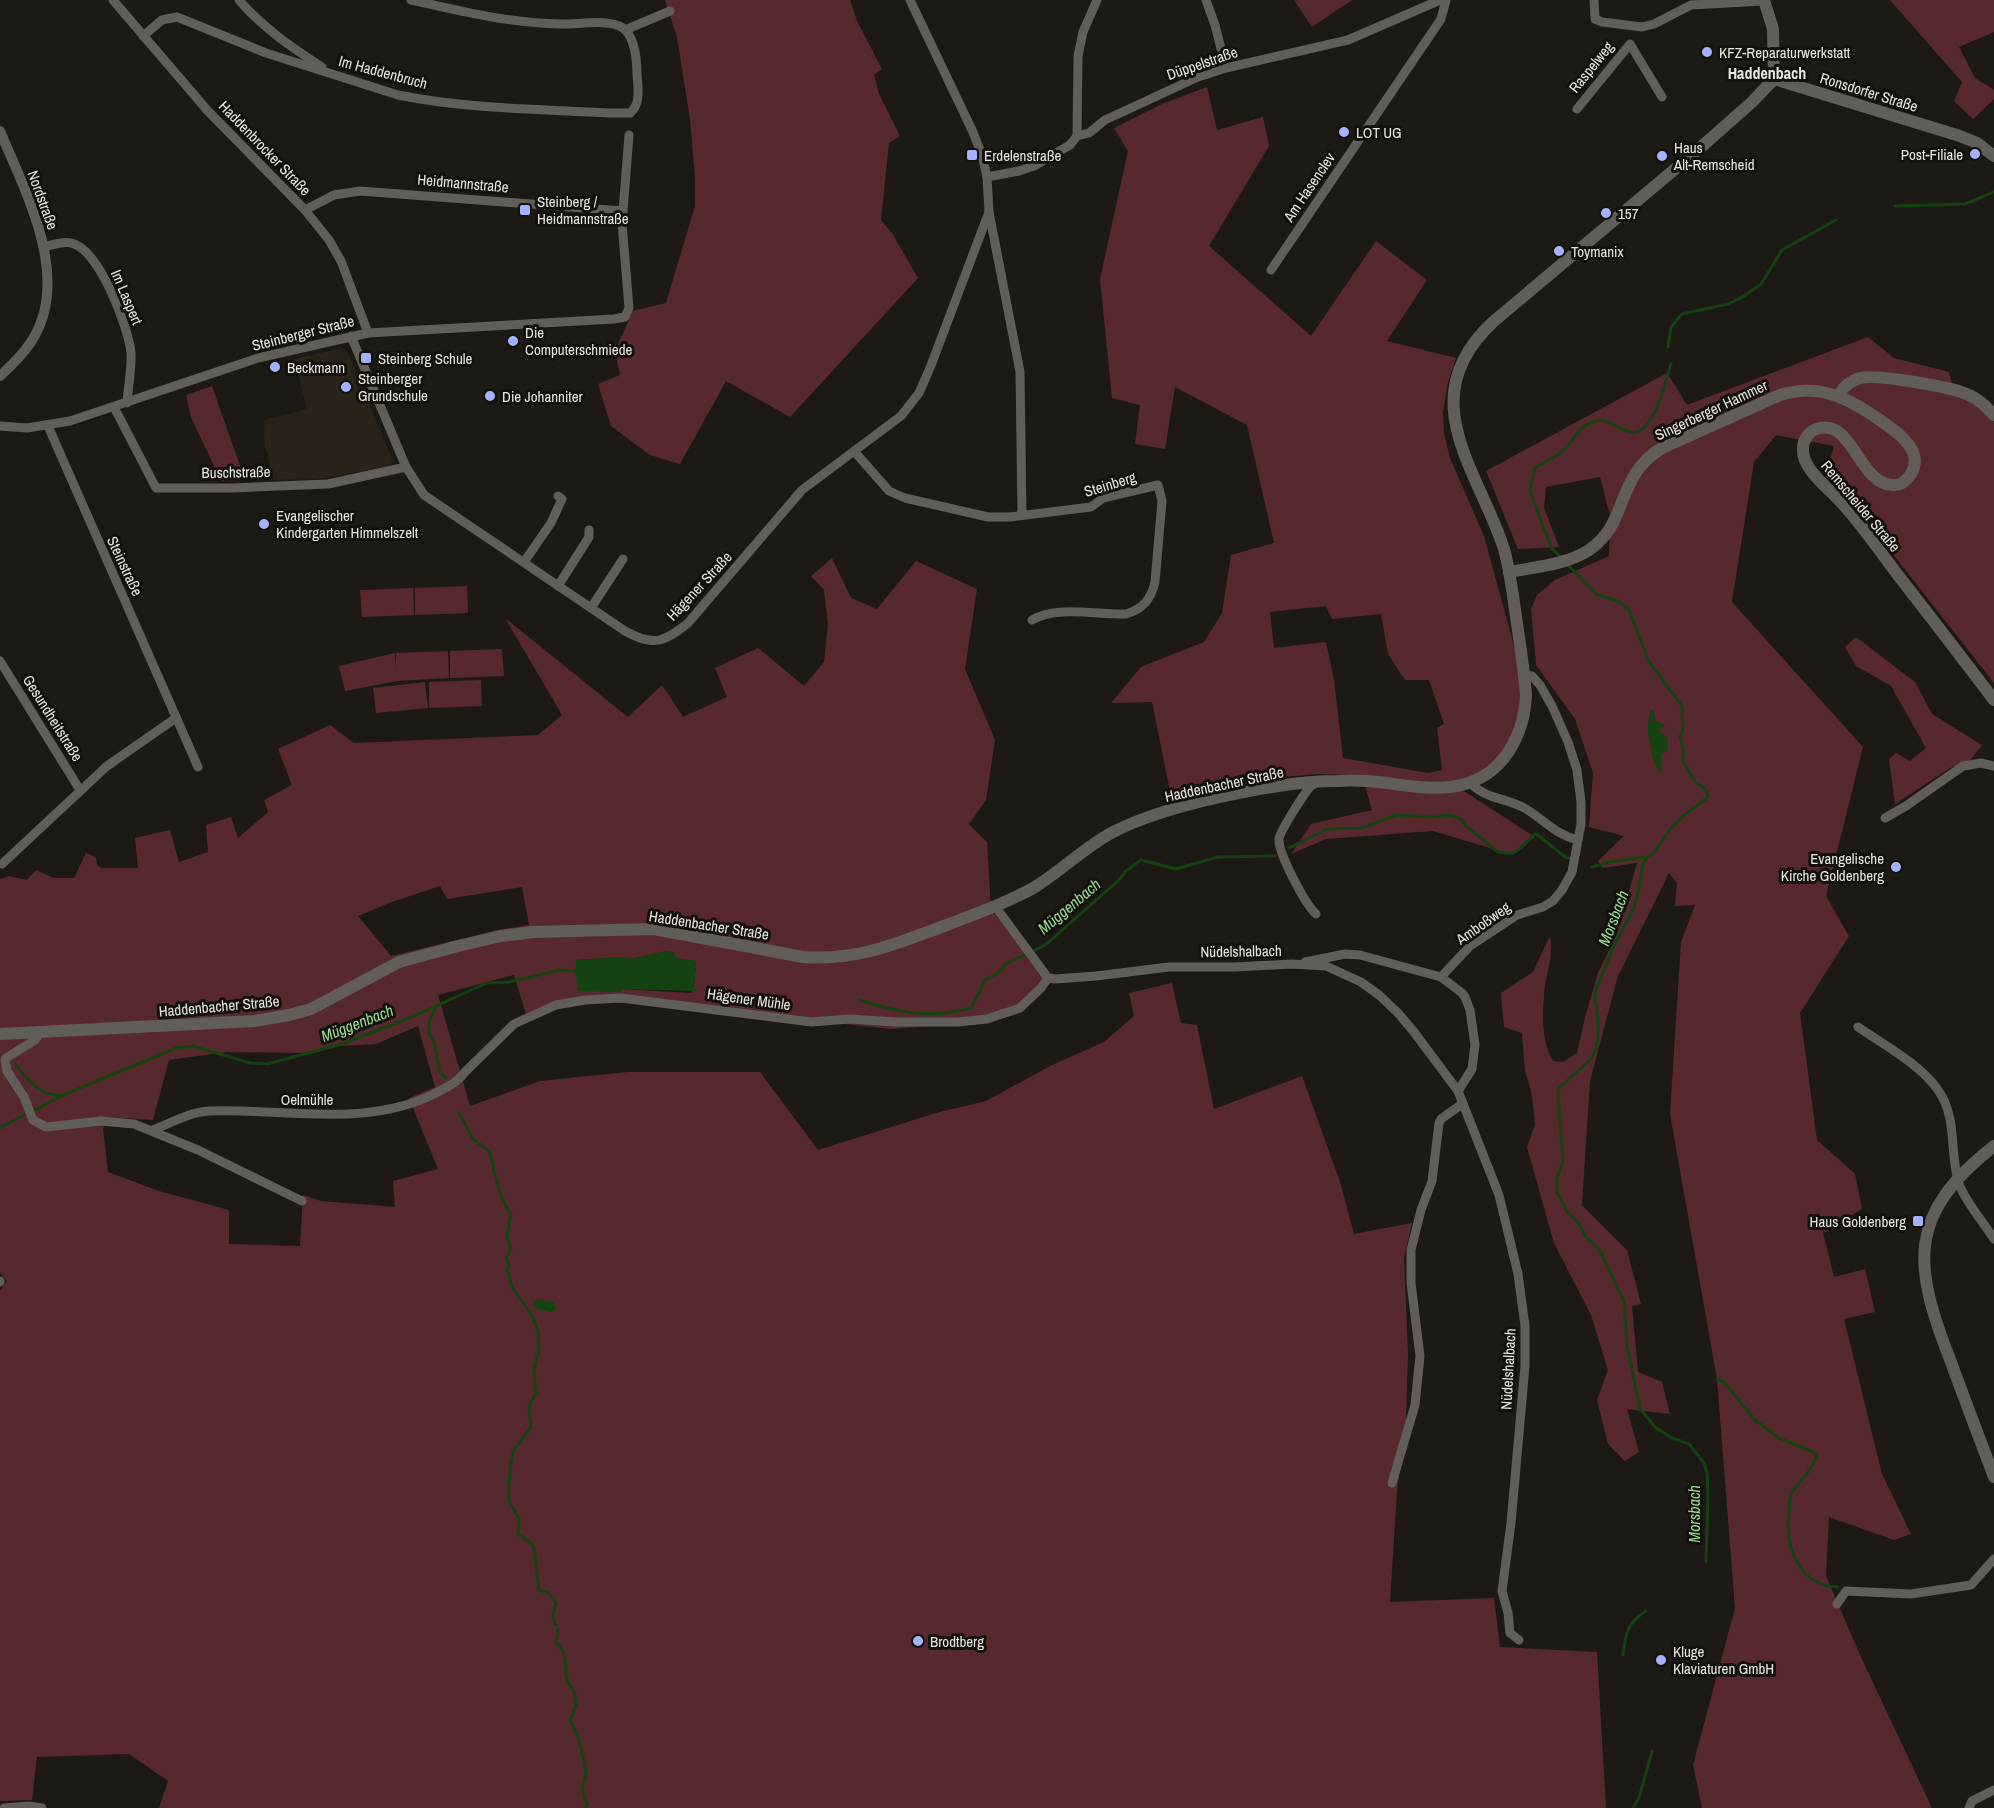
<svg xmlns="http://www.w3.org/2000/svg" width="1994" height="1808" font-family="'Archivo Narrow',sans-serif">
<style>
.built{fill:#29231a}
.green{fill:#57292f;fill-rule:evenodd}
.water{fill:#144311}
.lines{fill:none;stroke-linecap:round;stroke-linejoin:round}
.stream{stroke:#144311;stroke-width:3}
.minor{stroke:#615e59;stroke-width:9}
.tertiary{stroke:#615e59;stroke-width:10}
.secondary{stroke:#615e59;stroke-width:12}
.poi-dot{fill:#a3b2fd;stroke:#14110d;stroke-width:2}
.labels{text-anchor:middle;dominant-baseline:central;stroke-width:6;stroke-linejoin:round;paint-order:stroke}
.poi-label{font-size:15px;fill:#e7e5e2;stroke:#14110d;text-anchor:start}
.street-label{font-size:15px;fill:#e7e5e2;stroke:#14110d}
.neighbourhood-label{font-size:16px;font-weight:bold;fill:#e7e5e2;stroke:#14110d}
.water-label{font-size:16px;font-style:italic;fill:#97db90;stroke:#14110d}
</style>
<rect width="100%" height="100%" fill="#1d1a16"/>
<path class="built" d="M342 348 347 351 393 461 391 465 326 478 274 480 265 445 264 420 307 409 294 359Z"/>
<g class="green">
<path d="M665 0H850L857 21 882 69 874 75 879 94 900 136 889 143 881 220 892 233 918 278 790 417 726 381 680 464 650 455 611 426 598 384 620 375 615 351 633 311 666 303 695 206V177L690 119 677 37Z"/>
<path d="M1294 0H1352L1312 27Z"/>
<path d="M1890 0H1994V32L1959 47 1975 78 1994 90V99L1973 119 1954 101 1962 82Z"/>
<path d="M1207 87 1217 130 1263 117 1269 146 1209 246 1311 336 1376 241 1427 280 1387 341 1456 358 1448 382 1443 412 1444 434 1450 458 1484 536 1520 668 1523 704 1506 749 1484 772 1453 784 1535 837 1510 854 1433 831 1326 839 1291 854 1311 824 1372 810 1362 775 1316 774 1283 777 1171 796 1152 702 1111 703 1141 667 1204 642 1222 613 1231 555 1274 543 1247 425 1175 387 1165 449 1135 444 1140 405 1112 398 1100 279 1128 151 1114 128 1162 104ZM1326 606 1332 619 1381 614 1388 654 1405 680H1429L1444 724 1437 728 1442 770 1428 773 1343 758 1334 680 1326 642 1274 648 1270 612Z"/>
<path d="M1868 337 1894 358 1949 372 1954 392 1981 406 1994 419V683L1827 470 1834 446 1776 435 1754 462 1732 602 1863 747 1826 896 1849 936 1800 1013 1817 1140 1855 1174 1862 1209 1823 1233 1834 1277 1865 1269 1875 1312 1844 1319 1882 1474 1911 1534 1894 1540 1829 1517 1826 1576 1860 1655 1932 1808H1702L1693 1765 1735 1608 1717 1379 1670 1114 1681 942 1695 905 1675 906 1677 883 1669 873 1618 976 1590 1081 1582 1205 1627 1250 1641 1304 1632 1306 1638 1372 1662 1382 1670 1414 1627 1409 1639 1452 1625 1461 1608 1444 1597 1400 1608 1370 1591 1315 1554 1243 1527 1147 1535 1125 1532 1095 1525 1071 1522 1033 1504 1027 1501 993 1533 972 1550 936C1554 959 1545 974 1544 996 1542 1017 1542 1042 1553 1061L1563 1062 1577 1053 1585 1017 1598 973 1617 934 1637 863 1602 868 1598 861 1624 836 1589 827 1593 773 1575 719 1536 665 1531 609 1537 595 1555 580 1609 556 1610 516 1600 477 1546 487 1544 508 1559 547 1518 549 1486 471 1667 373 1687 405Z"/>
<path d="M212 386 245 480 221 481 191 417 186 395Z"/>
<path d="M832 558 851 598 877 609 916 561 977 589 965 669 995 740 986 800 969 824 987 842 991 910 1047 978 1018 1006 968 1023 891 1029 614 999 526 1014 514 975 438 995 470 1106 540 1081 628 1072H760L818 1150 936 1113 986 1101 1052 1065 1104 1042 1134 1016 1129 993 1172 983 1181 1023 1197 1025 1214 1109 1302 1076 1340 1182 1354 1234 1412 1223 1404 1258 1408 1353 1406 1421 1397 1491 1390 1602 1494 1598 1500 1647 1597 1652 1606 1808H159L168 1781 129 1754 37 1757 32 1800 0 1801V1291L7 1281 0 1273V879L9 876 27 880 36 870 54 878H74L86 853 96 857 97 865 102 868H138L135 838 170 830 179 862 208 852 206 825 231 817 238 838 268 812 264 800 292 785 278 749 330 725 354 743 538 735 562 715 505 618 628 717 662 685 683 717 727 697 715 668 758 648 804 686 824 662 828 624 824 590 811 576ZM440 886 447 899 522 887 529 925 498 930 391 956 358 916 389 903ZM667 951 676 958 696 962 694 988 691 993 621 989 576 960 621 957 632 959ZM418 1026 435 1087 409 1098 438 1169 393 1181 395 1207 321 1201 303 1195 300 1246 229 1244V1210L159 1191 108 1172 103 1129 107 1117 153 1120 169 1060 226 1052 302 1053 339 1046 376 1044Z"/>
<path d="M467 586 468 613 415 615V588Z"/>
<path d="M413 588 414 615 362 617 360 590Z"/>
<path d="M1856 637 1915 682 1932 714 1982 745 1969 762 1950 768 1895 804 1889 759 1896 753 1910 761 1926 748 1891 686 1856 666 1845 647Z"/>
<path d="M502 649 504 676 450 678V651Z"/>
<path d="M448 651 449 678 397 681 345 691 339 666 395 653 396 670V653Z"/>
<path d="M481 680 482 706 429 708V682Z"/>
<path d="M425 682 428 708 376 713 373 688Z"/>
</g>
<g class="water">
<path d="M1650 710 1653 711 1656 721 1665 725 1663 728 1658 729 1667 737 1668 751 1661 754V773C1654 769 1647 736 1648 726 1648 720 1650 715 1650 710Z"/>
<path d="M667 951 674 952 677 958 696 961 694 988 697 989V991L622 989 621 992 578 991 575 970 576 960 621 957 632 959Z"/>
<path d="M537 1299 554 1302 556 1310 551 1312 536 1309 533 1302Z"/>
</g>
<g class="lines">
<g class="stream">
<path d="M1895 206 1965 204 1994 192"/>
<path d="M1668 347 1671 327 1682 314 1728 304 1741 298 1761 284 1782 250 1836 220"/>
<path d="M1561 558 1551 547 1530 491 1535 467C1546 462 1557 457 1566 448 1574 440 1578 428 1588 424 1600 417 1607 421 1618 427 1623 429 1630 434 1636 432 1656 427 1665 382 1671 364"/>
<path d="M1566 563 1596 594 1620 602 1629 610 1648 660 1682 706 1683 729 1680 737 1684 752 1683 761 1695 782 1703 787 1708 793 1707 798 1683 816 1672 827 1653 854 1647 857 1642 866 1639 889 1634 908 1614 946 1596 990 1595 996C1597 1017 1603 1041 1591 1059L1559 1088 1558 1095 1563 1161 1557 1179V1192L1568 1213 1578 1222 1586 1237 1599 1249 1624 1301 1627 1346 1640 1409 1656 1428 1672 1438 1689 1444 1704 1463 1707 1473 1708 1494 1706 1562"/>
<path d="M1289 848 1327 829 1362 828 1396 815 1430 817 1451 815 1461 819 1465 825 1498 852 1506 853H1513L1522 847 1535 834 1538 835 1565 857 1569 858"/>
<path d="M1592 867 1609 862 1647 857"/>
<path d="M860 1000C899 1013 931 1019 971 1008L985 980 997 974 1007 963 1042 947 1051 940 1119 880 1126 871 1141 860 1176 869 1218 857 1275 856"/>
<path d="M437 1005 429 1022V1033L435 1045 439 1071 446 1078"/>
<path d="M15 1064C30 1081 37 1094 61 1096"/>
<path d="M33 1111 61 1096 176 1048 193 1046 250 1063 267 1064 342 1044 409 1018 487 983 509 982 560 970 578 971"/>
<path d="M459 1113 473 1139 489 1151C496 1172 497 1196 511 1214L507 1235 511 1249 506 1258 509 1265 507 1269 512 1287 533 1317 538 1332 539 1349 534 1370 536 1392 529 1407 531 1427 514 1450 511 1461 508 1496 511 1505 519 1519 518 1534 530 1542 534 1547 539 1590 549 1593 556 1603C554 1613 550 1616 556 1625"/>
<path d="M0 1128 24 1115"/>
<path d="M1717 1379 1724 1382 1755 1420 1779 1438 1813 1452 1816 1455C1814 1470 1798 1481 1791 1494 1789 1499 1790 1506 1789 1512 1784 1546 1799 1586 1838 1587"/>
<path d="M558 1629 556 1642C570 1657 563 1662 567 1679 568 1684 572 1687 574 1692 578 1701 575 1712 570 1720L578 1737 585 1765 586 1774 582 1790 587 1804 585 1808"/>
<path d="M1623 1655C1625 1634 1628 1622 1646 1611"/>
<path d="M1633 1808 1639 1798 1652 1751"/>
</g>
<g class="minor">
<path d="M113 0 207 110 305 210 329 240 341 261 368 333"/>
<path d="M239 0C263 28 291 47 322 67"/>
<path d="M910 0 972 130 982 155 987 177 989 212 1020 372 1022 514"/>
<path d="M1206 0 1215 25 1226 68"/>
<path d="M1594 0 1595 19 1602 22 1642 27 1654 24 1691 5 1764 1"/>
<path d="M625 30 670 11"/>
<path d="M143 36 162 20 177 17 266 53 398 95C467 109 538 109 608 113H630C641 105 638 87 637 75 637 61 635 37 623 28 609 18 576 25 560 24 509 23 460 11 411 0"/>
<path d="M1577 109 1630 44 1662 97"/>
<path d="M1077 136 1078 56 1083 32 1097 0"/>
<path d="M987 177 1019 171 1034 166 1070 145 1077 136 1089 133 1105 120 1198 77 1226 68 1348 40 1440 0"/>
<path d="M623 211 629 135"/>
<path d="M44 247C52 245 63 241 71 243 99 248 128 327 131 352 132 368 128 387 127 403"/>
<path d="M1271 270 1441 19 1446 0"/>
<path d="M351 336 406 467 424 495 625 631C653 647 665 642 688 623L802 490 901 416 919 393 930 368 989 212"/>
<path d="M114 407 156 488H233L328 484 406 467"/>
<path d="M0 426 27 428 70 421 258 358 368 333 614 319 625 317 629 308 622 223 623 211 360 191 334 195 305 210"/>
<path d="M48 426 198 767"/>
<path d="M854 451 889 491 905 498 988 517H1010L1091 507 1103 498 1158 485 1162 501 1155 582C1151 599 1143 609 1126 614 1098 615 1056 605 1032 620"/>
<path d="M524 562 551 523 562 499 558 496"/>
<path d="M558 586 589 537V530"/>
<path d="M591 608 623 559"/>
<path d="M0 661 80 790"/>
<path d="M1470 783C1489 801 1506 797 1526 809 1546 821 1554 834 1578 840"/>
<path d="M1885 818 1906 806 1963 766 1981 763 1994 766"/>
<path d="M2 864 107 766 176 718"/>
<path d="M995 906 1048 978 1056 979 1096 976 1169 967H1235L1292 964 1326 966 1361 982 1379 995 1398 1013 1414 1032 1458 1091 1499 1195 1518 1274 1525 1326V1366L1511 1523 1502 1591 1508 1613 1510 1633 1519 1640"/>
<path d="M1316 914C1305 904 1278 853 1279 839 1280 831 1305 792 1311 786 1313 784 1317 783 1319 781"/>
<path d="M1305 962 1345 954 1360 955 1441 977 1462 993 1465 997 1470 1010 1475 1045 1472 1069 1458 1091"/>
<path d="M1441 977 1470 946 1517 915 1543 907 1553 901 1562 890 1572 872 1581 824V802L1577 770 1568 742 1552 706 1540 685 1532 676 1524 675"/>
<path d="M1858 1027C1883 1044 1921 1065 1938 1090 1958 1118 1949 1153 1959 1184 1965 1201 1984 1223 1994 1239"/>
<path d="M41 1031 35 1040 6 1058 5 1060 7 1071 24 1097 33 1120 46 1127 101 1121 134 1124 198 1150 302 1201"/>
<path d="M153 1130C171 1123 190 1112 209 1111 284 1108 366 1129 436 1093 447 1087 457 1083 465 1072L514 1024 556 1005 585 1000 621 998 811 1022 850 1019 895 1022H958L987 1019 1020 1008 1041 988 1048 978"/>
<path d="M0 1282V1281"/>
<path d="M1392 1483 1415 1405 1420 1356 1411 1283V1250L1421 1210 1432 1181 1439 1123 1441 1119 1462 1104"/>
<path d="M1837 1604 1846 1591 1911 1594 1971 1585 1994 1559"/>
<path d="M4 1808 29 1806 42 1808"/>
<path d="M1969 1808 1972 1801 1994 1790"/>
</g>
<path class="tertiary" d="M0 131C25 192 73 278 31 342 23 354 11 366 0 376"/>
<g class="secondary">
<path d="M1764 0 1773 29 1774 79"/>
<path d="M1774 79 1960 136 1977 143 1994 156"/>
<path d="M1839 395C1843 387 1850 381 1860 378 1877 374 1953 387 1969 395 1978 399 1987 407 1994 415"/>
<path d="M1509 572C1535 567 1566 565 1589 550 1629 524 1615 476 1662 448L1780 395C1821 382 1852 400 1884 423 1895 431 1907 439 1913 452 1916 459 1915 467 1911 474 1907 480 1901 486 1893 485 1858 485 1852 413 1814 430 1808 433 1803 441 1803 448 1801 469 1829 488 1841 502 1862 525 1879 550 1897 574 1930 616 1962 658 1994 700"/>
<path d="M0 1034 254 1021 289 1015 311 1009 399 962 458 946 501 936 533 932 654 929 803 957C861 961 900 942 952 923 980 912 1009 902 1035 887 1062 870 1085 847 1113 832 1146 815 1184 805 1220 797 1258 789 1298 781 1337 781 1353 780 1370 781 1387 783 1428 789 1474 796 1504 758 1518 740 1525 718 1526 695 1524 669 1520 643 1516 617 1513 595 1510 571 1504 549 1478 469 1411 398 1493 322L1700 148 1752 102 1774 79"/>
<path d="M1994 1146C1906 1215 1913 1265 1951 1362 1965 1401 1980 1439 1994 1477"/>
</g>
</g>
<g class="poi-dot">
<circle cx="1707" cy="52" r="6"/>
<circle cx="1344" cy="132" r="6"/>
<circle cx="1975" cy="154" r="6"/>
<rect x="966" y="149" width="12" height="12" rx="3"/>
<circle cx="1662" cy="156" r="6"/>
<rect x="519" y="204" width="12" height="12" rx="3"/>
<circle cx="1606" cy="213" r="6"/>
<circle cx="1559" cy="251" r="6"/>
<circle cx="513" cy="341" r="6"/>
<rect x="360" y="352" width="12" height="12" rx="3"/>
<circle cx="275" cy="367" r="6"/>
<circle cx="346" cy="387" r="6"/>
<circle cx="490" cy="396" r="6"/>
<circle cx="264" cy="524" r="6"/>
<circle cx="1896" cy="867" r="6"/>
<rect x="1912" y="1215" width="12" height="12" rx="3"/>
<circle cx="918" cy="1641" r="6"/>
<circle cx="1661" cy="1660" r="6"/>
</g>
<g class="labels">
<g class="poi-label">
<text x="1719" y="52">KFZ-Reparaturwerkstatt</text>
<text x="1356" y="132">LOT UG</text>
<text x="1674" y="147">Haus<tspan x="1674" dy="17">Alt-Remscheid</tspan></text>
<text x="1963" y="154" text-anchor="end">Post-Filiale</text>
<text x="984" y="155">Erdelenstraße</text>
<text x="537" y="201">Steinberg /<tspan x="537" dy="17">Heidmannstraße</tspan></text>
<text x="1618" y="213">157</text>
<text x="1571" y="251">Toymanix</text>
<text x="525" y="332">Die<tspan x="525" dy="17">Computerschmiede</tspan></text>
<text x="378" y="358">Steinberg Schule</text>
<text x="287" y="367">Beckmann</text>
<text x="358" y="378">Steinberger<tspan x="358" dy="17">Grundschule</tspan></text>
<text x="502" y="396">Die Johanniter</text>
<text x="276" y="515">Evangelischer<tspan x="276" dy="17">Kindergarten Himmelszelt</tspan></text>
<text x="1884" y="858" text-anchor="end">Evangelische<tspan x="1884" dy="17">Kirche Goldenberg</tspan></text>
<text x="1906" y="1221" text-anchor="end">Haus Goldenberg</text>
<text x="930" y="1641">Brodtberg</text>
<text x="1673" y="1651">Kluge<tspan x="1673" dy="17">Klaviaturen GmbH</tspan></text>
</g>
<g class="street-label">
<text transform="translate(1202 63) rotate(-19)">Düppelstraße</text>
<text transform="translate(1591 67) rotate(-51)">Raspelweg</text>
<text transform="translate(383 72) rotate(15)">Im Haddenbruch</text>
<text transform="translate(1869 92) rotate(17)">Ronsdorfer Straße</text>
<text transform="translate(265 148) rotate(46)">Haddenbrocker Straße</text>
<text transform="translate(463 183) rotate(5)">Heidmannstraße</text>
<text transform="translate(1309 187) rotate(-56)">Am Hasenclev</text>
<text transform="translate(43 200) rotate(70)">Nordstraße</text>
<text transform="translate(127 297) rotate(67)">Im Laspert</text>
<text transform="translate(303 333) rotate(-14)">Steinberger Straße</text>
<text transform="translate(1711 410) rotate(-25)">Singerberger Hammer</text>
<text transform="translate(236 472) rotate(-1)">Buschstraße</text>
<text transform="translate(1110 484) rotate(-17)">Steinberg</text>
<text transform="translate(1861 506) rotate(50)">Remscheider Straße</text>
<text transform="translate(125 566) rotate(65)">Steinstraße</text>
<text transform="translate(699 586) rotate(-47)">Hägener Straße</text>
<text transform="translate(53 718) rotate(58)">Gesundheitstraße</text>
<text transform="translate(1224 784) rotate(-12)">Haddenbacher Straße</text>
<text transform="translate(1483 923) rotate(-35)">Amboßweg</text>
<text transform="translate(709 925) rotate(9)">Haddenbacher Straße</text>
<text transform="translate(1241 951) rotate(-1)">Nüdelshalbach</text>
<text transform="translate(749 999) rotate(8)">Hägener Mühle</text>
<text transform="translate(219 1006) rotate(-5)">Haddenbacher Straße</text>
<text x="307" y="1099">Oelmühle</text>
<text transform="translate(1508 1369) rotate(-87)">Nüdelshalbach</text>
</g>
<g class="neighbourhood-label">
<text x="1767" y="73">Haddenbach</text>
</g>
<g class="water-label">
<text transform="translate(1069 906) rotate(-40)">Müggenbach</text>
<text transform="translate(1613 918) rotate(-69)">Morsbach</text>
<text transform="translate(357 1023) rotate(-21)">Müggenbach</text>
<text transform="translate(1694 1514) rotate(-90)">Morsbach</text>
</g>
</g>
</svg>
